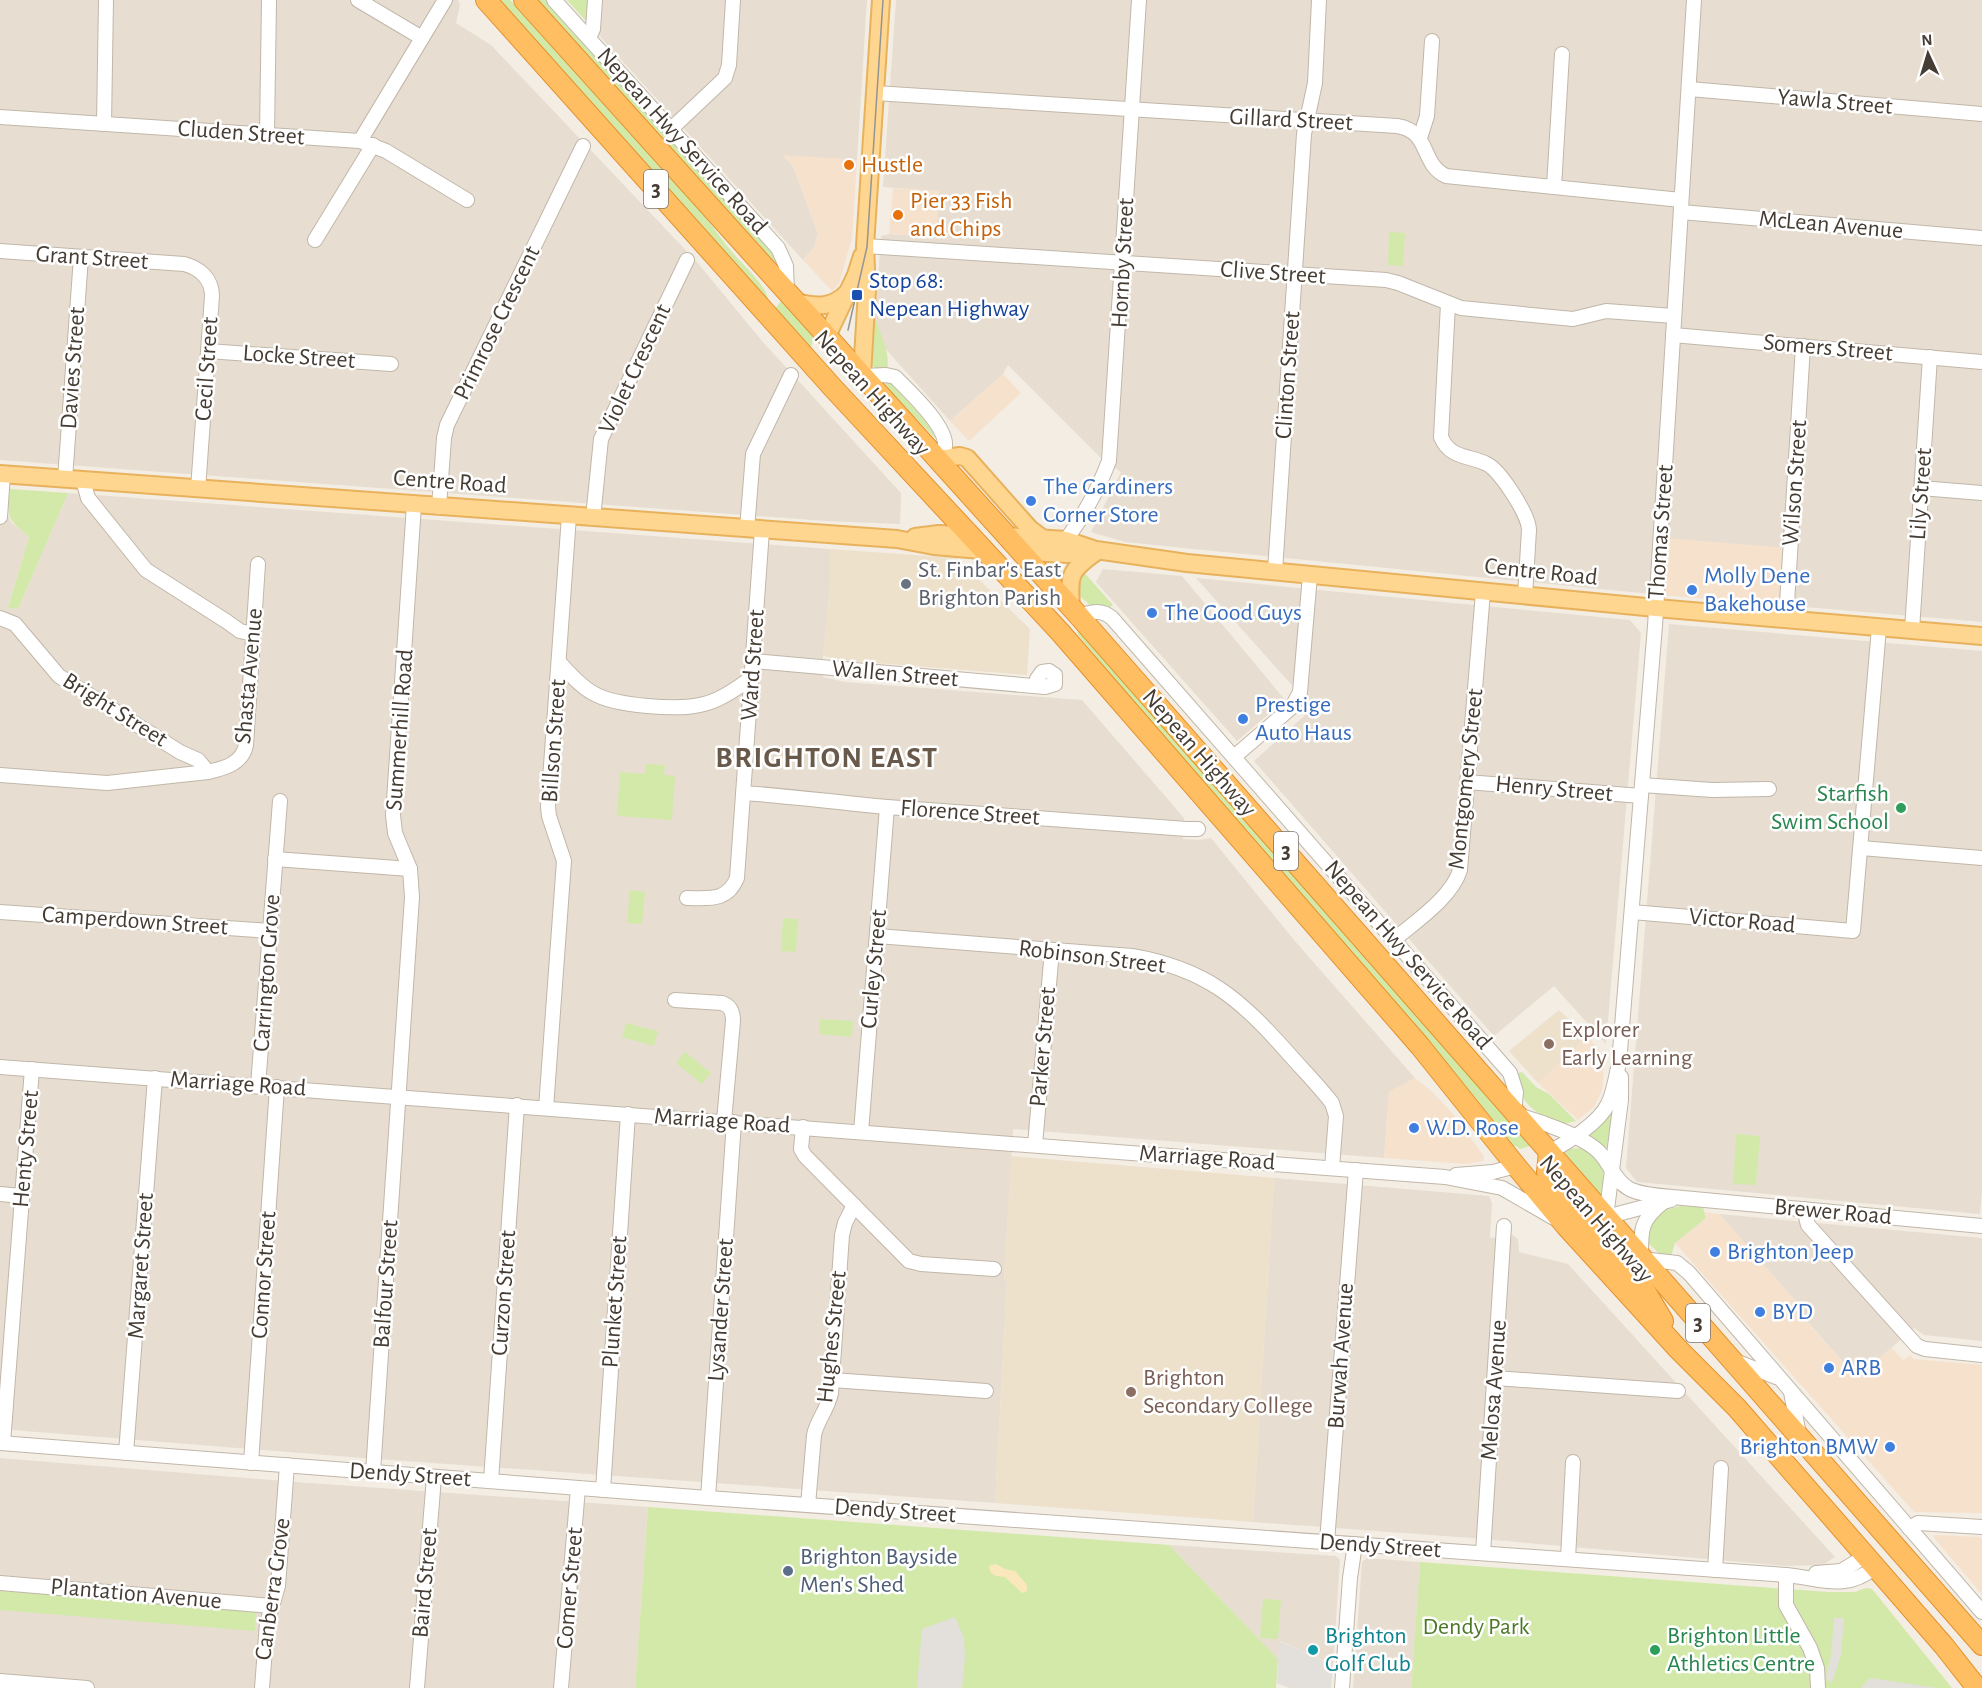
<svg xmlns="http://www.w3.org/2000/svg" width="1982" height="1688" font-family="'Alegreya Sans',sans-serif">
<style>
.residential{fill:#e7ded1}
.commercial{fill:#f6e1cd}
.education{fill:#ede1cc}
.green{fill:#d2e9aa}
.sand{fill:#fae8bc}
.parking{fill:#e3e0dc}
.lines{fill:none;stroke-linecap:round;stroke-linejoin:round}
.minor-casing{stroke:#c1b7a9;stroke-width:16}
.major-casing{stroke:#e8b25c;stroke-width:20}
.highway-casing{stroke:#e4912c;stroke-width:22}
.minor{stroke:#fff;stroke-width:14}
.major{stroke:#ffd690;stroke-width:16}
.highway{stroke:#ffbe62;stroke-width:20}
.tram{stroke:#949494;stroke-width:1.5}
.food-dot{fill:#e8710a;stroke:#fff;stroke-width:2}
.transit-dot{fill:#1a4fb4;stroke:#fff;stroke-width:2}
.shop-dot{fill:#3f7fe0;stroke:#fff;stroke-width:2}
.worship-dot{fill:#6b7280;stroke:#fff;stroke-width:2}
.leisure-dot{fill:#2e9e5b;stroke:#fff;stroke-width:2}
.education-dot{fill:#8d6e63;stroke:#fff;stroke-width:2}
.service-dot{fill:#5c6f8a;stroke:#fff;stroke-width:2}
.culture-dot{fill:#0f9aa8;stroke:#fff;stroke-width:2}
.labels{text-anchor:middle;dominant-baseline:central;stroke-width:5;stroke-linejoin:round;paint-order:stroke}
.shield{fill:#fff;stroke:#7d7670;stroke-width:1.5}
.shield-label{font-size:22px;font-weight:bold;fill:#453c33}
.street-label{font-size:24px;fill:#453c33;stroke:#fff}
.food-label{font-size:24px;fill:#c56008;stroke:#fff;text-anchor:start}
.transit-label{font-size:24px;fill:#164399;stroke:#fff;text-anchor:start}
.shop-label{font-size:24px;fill:#366cbe;stroke:#fff;text-anchor:start}
.worship-label{font-size:24px;fill:#5b616d;stroke:#fff;text-anchor:start}
.leisure-label{font-size:24px;fill:#27864d;stroke:#fff;text-anchor:end}
.education-label{font-size:24px;fill:#785e54;stroke:#fff;text-anchor:start}
.service-label{font-size:24px;fill:#4e5e75;stroke:#fff;text-anchor:start}
.park-label{font-size:24px;fill:#4b7825;stroke:#fff}
.culture-label{font-size:24px;fill:#0d838f;stroke:#fff;text-anchor:start}
.district-label{font-size:30px;font-weight:bold;letter-spacing:1.5px;fill:#68594a;stroke:#fff}
</style>
<rect width="100%" height="100%" fill="#f3ede3"/>
<g class="residential">
<path d="M0 0H458L460 5 456 23 491 45 697 262 762 341 901 493 900 524 826 521 0 460Z"/>
<path d="M591 0H867L857 160 783 156 793 166 818 234 814 247 803 260 586 21 588 20Z"/>
<path d="M896 0H1982V622L1662 595 1193 549 1125 542 1091 532 1121 472 1104 461 1008 365 1003 374 950 421 883 346 875 317 881 236 889 234 936 237 939 191 883 187Z"/>
<path d="M0 488 10 489 8 515 11 522 29 537 8 608 18 609 68 493 830 549V589L823 656V677L845 682 1082 700 1184 818 1183 839 1199 840 1211 838 1294 940 1415 1078 1389 1092 1384 1158 1013 1129 1004 1280 1007 1281 995 1503 363 1458 0 1429Z"/>
<path d="M1103 569 1182 576 1285 700 1237 741 1096 582Z"/>
<path d="M1196 578 1630 620 1641 633 1606 1044 1554 986 1494 1036 1423 955 1254 761 1304 716 1307 702Z"/>
<path d="M1669 624 1982 651V1191L1980 1214 1637 1182 1626 1168Z"/>
<path d="M1274 1178 1489 1196 1492 1203 1490 1238 1513 1235 1518 1239 1519 1252 1568 1264 1835 1557 1823 1565 1785 1566 1472 1538 1253 1522Z"/>
<path d="M1719 1214 1982 1238V1341L1924 1335 1914 1328 1857 1378 1798 1311 1801 1309Z"/>
<path d="M0 1458 296 1482 648 1507 635 1688H0Z"/>
<path d="M1169 1545 1336 1556 1340 1560 1333 1665 1280 1641 1278 1659Z"/>
<path d="M1367 1558 1420 1562 1411 1688H1353L1362 1562Z"/>
</g>
<g class="commercial">
<path d="M783 155 857 160 852 238 839 284 832 291 803 260 814 247 818 234 793 166Z"/>
<path d="M893 188 939 191 936 237 889 234Z"/>
<path d="M1003 374 1021 393 969 441 950 421Z"/>
<path d="M1667 538 1787 548 1782 604 1662 595Z"/>
<path d="M1588 1037 1605 1057 1602 1090 1594 1107 1578 1120 1538 1083Z"/>
<path d="M1415 1078 1431 1091 1452 1113 1484 1156 1483 1161 1466 1164 1384 1158 1389 1092Z"/>
<path d="M1705 1212 1719 1214 1802 1308 1798 1312 1857 1378 1892 1348 1903 1360 1910 1355 1913 1359 1982 1365V1513L1914 1512 1675 1243 1706 1218Z"/>
<path d="M1935 1535 1980 1537 1982 1540V1594L1934 1538Z"/>
</g>
<g class="education">
<path d="M830 549 957 558 1030 629 1027 675 850 661 823 656 830 589Z"/>
<path d="M1559 1010 1588 1037 1538 1083 1509 1051Z"/>
<path d="M1011 1156 1274 1178 1253 1522 995 1503 1007 1281H1004Z"/>
</g>
<g class="green">
<path d="M499 0H510C574 71 641 141 703 214 713 226 722 241 733 253 743 265 767 286 768 300Z"/>
<path d="M537 0H547L774 248 783 272Z"/>
<path d="M567 0H591L588 20 586 21Z"/>
<path d="M1389 232 1405 233 1403 266 1388 265Z"/>
<path d="M781 301 814 336 811 348 775 309Z"/>
<path d="M875 317C880 333 891 355 887 370H878L871 365 870 318Z"/>
<path d="M883 380 892 383 933 429 942 445 890 392Z"/>
<path d="M10 489 68 493 18 609 8 608 29 537C6 517 8 520 10 489Z"/>
<path d="M1081 569 1113 605 1108 609 1091 606 1076 593Z"/>
<path d="M1077 628 1523 1135 1530 1146 1520 1149 1516 1146H1513C1453 1066 1386 993 1319 918 1237 825 1157 730 1078 635Z"/>
<path d="M646 764 665 765 664 775 675 776 672 820 617 816 620 772 645 774Z"/>
<path d="M630 890 645 892 642 924 627 923Z"/>
<path d="M783 918 798 919 796 952 781 951Z"/>
<path d="M820 1019 853 1021 852 1037 819 1034Z"/>
<path d="M626 1023 658 1031 654 1046 622 1037Z"/>
<path d="M685 1052 711 1073 702 1084 676 1063Z"/>
<path d="M1522 1072 1536 1087 1549 1094 1576 1121 1560 1125C1538 1115 1514 1101 1518 1073Z"/>
<path d="M1609 1113 1613 1115 1606 1149 1586 1135Z"/>
<path d="M1736 1134 1760 1136 1756 1185 1733 1184Z"/>
<path d="M1580 1148C1599 1155 1610 1175 1601 1195L1565 1153 1570 1149Z"/>
<path d="M1680 1206 1703 1207 1706 1218 1675 1243 1671 1256H1662L1647 1242 1646 1230 1660 1212Z"/>
<path d="M648 1507 1169 1545 1278 1659 1276 1688H635Z"/>
<path d="M1420 1562 1828 1592H1855L1866 1588 1872 1589 1952 1688H1411Z"/>
<path d="M0 1588 256 1609 255 1631 0 1610Z"/>
<path d="M1263 1599 1281 1600 1278 1639 1260 1638Z"/>
</g>
<path class="sand" d="M996 1564 1005 1569 1015 1571 1027 1585V1591L1022 1593 1005 1577 996 1576 990 1572 989 1566Z"/>
<g class="parking">
<path d="M955 1617 964 1638 965 1656 962 1688H917L922 1629Z"/>
<path d="M1834 1618H1844L1841 1654 1832 1683 1826 1678 1831 1655Z"/>
<path d="M1279 1641 1333 1665 1331 1688H1289L1277 1683Z"/>
<path d="M1870 1678 1937 1688H1861Z"/>
</g>
<g class="lines">
<g class="minor-casing">
<g id="minor">
<path d="M358 0 422 38"/>
<path d="M554 0 778 248 786 266 787 293"/>
<path d="M589 38 593 29 595 0"/>
<path d="M1689 89 1982 114"/>
<path d="M875 93 1397 126C1431 131 1420 164 1446 176L1681 200"/>
<path d="M0 117 360 141 386 151 467 200"/>
<path d="M104 124 106 0"/>
<path d="M670 130 725 78 729 65 733 0"/>
<path d="M267 134 269 0"/>
<path d="M1420 138 1427 116 1432 41"/>
<path d="M360 141 445 0"/>
<path d="M1554 187 1562 54"/>
<path d="M1681 212 1982 238"/>
<path d="M315 240 373 145"/>
<path d="M865 246 1386 280 1398 283 1461 308 1573 319 1606 311 1674 316"/>
<path d="M0 251 184 264C200 268 212 279 212 296L198 489"/>
<path d="M1448 304 1441 437C1450 459 1469 455 1487 464 1500 470 1529 515 1529 530L1525 596"/>
<path d="M1673 335 1982 362"/>
<path d="M208 351 391 364"/>
<path d="M863 376 886 375 895 377C909 391 948 427 945 447 944 452 940 455 937 459"/>
<path d="M65 479 81 257"/>
<path d="M83 480 88 498 146 570 226 621 240 631 253 634"/>
<path d="M1921 488 1982 493"/>
<path d="M439 507 444 438 447 425 583 146"/>
<path d="M0 517 3 474"/>
<path d="M593 518 601 439 687 260"/>
<path d="M747 529 753 454 791 375"/>
<path d="M1066 540C1084 515 1098 490 1109 461L1139 0"/>
<path d="M1275 571 1304 134 1315 83 1319 0"/>
<path d="M1079 616C1092 612 1101 609 1112 618L1510 1073 1516 1092 1514 1112"/>
<path d="M0 618 15 624 59 676 180 752 198 760 208 772"/>
<path d="M1786 619 1803 346"/>
<path d="M1912 630 1930 357"/>
<path d="M753 661 1045 687 1055 684V675L1049 671 1042 672 1037 679 1036 686"/>
<path d="M559 662C569 673 580 686 593 693 614 706 680 711 704 704 721 700 738 688 752 677"/>
<path d="M1234 757 1292 707 1300 692 1310 575"/>
<path d="M0 775 107 783 208 772C225 768 242 764 246 745L258 564"/>
<path d="M1467 782 1641 796"/>
<path d="M1642 785 1712 790 1769 789"/>
<path d="M743 793C792 796 839 803 887 807L1187 829H1198"/>
<path d="M1861 848 1982 858"/>
<path d="M275 859 410 869"/>
<path d="M687 898C709 898 727 902 737 878L762 530"/>
<path d="M0 912 270 931"/>
<path d="M1632 912 1853 931 1879 628"/>
<path d="M877 936 1132 956C1207 969 1240 999 1289 1054 1303 1070 1319 1086 1332 1103L1336 1116 1332 1168"/>
<path d="M1395 939C1416 921 1452 897 1460 870L1483 592"/>
<path d="M675 1000 722 1003C731 1006 733 1013 733 1021L724 1121"/>
<path d="M0 1067 1445 1177 1502 1188 1554 1218"/>
<path d="M258 1086 280 801"/>
<path d="M546 1108 564 861 549 816 548 807 569 516"/>
<path d="M1518 1115C1539 1121 1583 1136 1599 1152 1610 1163 1614 1180 1628 1188 1640 1196 1668 1196 1683 1198L1982 1226"/>
<path d="M803 1127 801 1149 805 1156 909 1261 921 1264 994 1269"/>
<path d="M861 1132 887 807"/>
<path d="M1035 1145 1052 950"/>
<path d="M1549 1152C1567 1143 1599 1123 1608 1104 1614 1092 1616 1076 1619 1063L1655 626 1694 0"/>
<path d="M1456 1175 1493 1172 1516 1166"/>
<path d="M0 1194 22 1196"/>
<path d="M1804 1209 1808 1225 1917 1346 1925 1349 1982 1355"/>
<path d="M1606 1217 1621 1100V1077"/>
<path d="M1606 1217 1671 1200"/>
<path d="M1641 1257C1641 1230 1640 1221 1662 1203"/>
<path d="M1642 1259 1677 1263 1689 1273 1982 1612"/>
<path d="M1735 1361 1776 1377"/>
<path d="M1495 1378 1678 1391"/>
<path d="M832 1380 986 1391"/>
<path d="M1791 1392 1799 1435"/>
<path d="M0 1443 708 1498 1786 1575C1820 1578 1845 1592 1875 1567"/>
<path d="M3 1443 32 1069"/>
<path d="M126 1453 155 1078"/>
<path d="M251 1463 277 1087"/>
<path d="M373 1472 412 897 410 869 395 833 393 815 414 505"/>
<path d="M491 1481 517 1105"/>
<path d="M603 1490 628 1114"/>
<path d="M708 1498 734 1122"/>
<path d="M808 1505 814 1435C817 1420 828 1409 831 1393L842 1235 845 1223 854 1205"/>
<path d="M1909 1528 1918 1523 1982 1527"/>
<path d="M1327 1542 1356 1170"/>
<path d="M1483 1553 1504 1226"/>
<path d="M1568 1559 1573 1462"/>
<path d="M1715 1570 1721 1468"/>
<path d="M1816 1573 1841 1571 1866 1556"/>
<path d="M1786 1575V1605L1810 1648 1817 1668 1818 1688"/>
<path d="M0 1583 272 1606"/>
<path d="M0 1681 87 1688"/>
<path d="M262 1688 267 1623 278 1586 287 1465"/>
<path d="M417 1688 434 1477"/>
<path d="M561 1688 578 1488"/>
<path d="M1342 1688 1350 1578 1355 1544"/>
</g>
</g>
<g class="major-casing">
<g id="major">
<path d="M796 302C815 307 831 309 847 293"/>
<path d="M827 336 856 275 862 256"/>
<path d="M862 375 867 290 865 246 881 0"/>
<path d="M938 459 960 456 967 458 1030 529 1042 538"/>
<path d="M0 474 897 539 934 546 981 550"/>
<path d="M1006 536 1066 540 1096 550 1187 563 1656 608 1982 636"/>
<path d="M915 537 939 534 967 535"/>
<path d="M1021 552 1069 554 1093 551"/>
<path d="M1071 607C1069 575 1069 571 1096 552"/>
</g>
</g>
<g class="highway-casing">
<g id="highway">
<path d="M486 0 833 388 1060 632 1420 1046 1516 1166 1566 1226 1679 1350 1737 1408 1944 1646 1977 1688"/>
<path d="M524 0 1079 616 1982 1645"/>
<path d="M1549 1152 1547 1172 1548 1177 1638 1279 1663 1321"/>
</g>
</g>
<use href="#minor" class="minor"/>
<use href="#major" class="major"/>
<use href="#highway" class="highway"/>
<path class="tram" d="M848 330 867 247 883 0"/>
</g>
<g class="food-dot">
<circle cx="849" cy="165" r="6"/>
<circle cx="898" cy="215" r="6"/>
</g>
<rect class="transit-dot" x="851" y="289" width="12" height="12" rx="3"/>
<g class="shop-dot">
<circle cx="1031" cy="501" r="6"/>
<circle cx="1692" cy="590" r="6"/>
<circle cx="1152" cy="613" r="6"/>
<circle cx="1243" cy="719" r="6"/>
<circle cx="1414" cy="1128" r="6"/>
<circle cx="1715" cy="1252" r="6"/>
<circle cx="1760" cy="1312" r="6"/>
<circle cx="1829" cy="1368" r="6"/>
<circle cx="1890" cy="1447" r="6"/>
</g>
<circle class="worship-dot" cx="906" cy="584" r="6"/>
<g class="leisure-dot">
<circle cx="1901" cy="808" r="6"/>
<circle cx="1655" cy="1650" r="6"/>
</g>
<g class="education-dot">
<circle cx="1549" cy="1044" r="6"/>
<circle cx="1131" cy="1392" r="6"/>
</g>
<circle class="service-dot" cx="788" cy="1571" r="6"/>
<circle class="culture-dot" cx="1313" cy="1650" r="6"/>
<g class="labels">
<g class="shield">
<rect x="644" y="170" width="24" height="38" rx="4.5"/>
<rect x="1274" y="832" width="24" height="38" rx="4.5"/>
<rect x="1686" y="1304" width="24" height="38" rx="4.5"/>
</g>
<g class="shield-label">
<text x="656" y="189">3</text>
<text x="1286" y="851">3</text>
<text x="1698" y="1323">3</text>
</g>
<g class="street-label">
<text transform="translate(1835 102) rotate(5)">Yawla Street</text>
<text transform="translate(1291 120) rotate(3)">Gillard Street</text>
<text transform="translate(241 133) rotate(4)">Cluden Street</text>
<text transform="translate(682 141) rotate(48)">Nepean Hwy Service Road</text>
<text transform="translate(1831 225) rotate(5)">McLean Avenue</text>
<text transform="translate(92 258) rotate(4)">Grant Street</text>
<text transform="translate(1123 263) rotate(-87)">Hornby Street</text>
<text transform="translate(1273 273) rotate(4)">Clive Street</text>
<text transform="translate(497 323) rotate(-64)">Primrose Crescent</text>
<text transform="translate(1828 348) rotate(5)">Somers Street</text>
<text transform="translate(299 357) rotate(4)">Locke Street</text>
<text transform="translate(73 368) rotate(-86)">Davies Street</text>
<text transform="translate(207 369) rotate(-86)">Cecil Street</text>
<text transform="translate(635 369) rotate(-65)">Violet Crescent</text>
<text transform="translate(1288 375) rotate(-86)">Clinton Street</text>
<text transform="translate(872 393) rotate(48)">Nepean Highway</text>
<text transform="translate(450 482) rotate(4)">Centre Road</text>
<text transform="translate(1795 483) rotate(-86)">Wilson Street</text>
<text transform="translate(1921 494) rotate(-86)">Lily Street</text>
<text transform="translate(1661 532) rotate(-86)">Thomas Street</text>
<text transform="translate(1541 572) rotate(6)">Centre Road</text>
<text transform="translate(753 665) rotate(-86)">Ward Street</text>
<text transform="translate(895 674) rotate(5)">Wallen Street</text>
<text transform="translate(249 676) rotate(-85)">Shasta Avenue</text>
<text transform="translate(115 710) rotate(32)">Bright Street</text>
<text transform="translate(400 730) rotate(-86)">Summerhill Road</text>
<text transform="translate(554 741) rotate(-86)">Billson Street</text>
<text transform="translate(1199 753) rotate(49)">Nepean Highway</text>
<text transform="translate(1466 779) rotate(-84)">Montgomery Street</text>
<text transform="translate(1554 789) rotate(5)">Henry Street</text>
<text transform="translate(970 813) rotate(4)">Florence Street</text>
<text transform="translate(135 921) rotate(4)">Camperdown Street</text>
<text transform="translate(1742 921) rotate(5)">Victor Road</text>
<text transform="translate(1408 955) rotate(49)">Nepean Hwy Service Road</text>
<text transform="translate(1092 957) rotate(7)">Robinson Street</text>
<text transform="translate(874 969) rotate(-85)">Curley Street</text>
<text transform="translate(267 973) rotate(-86)">Carrington Grove</text>
<text transform="translate(1043 1047) rotate(-85)">Parker Street</text>
<text transform="translate(238 1084) rotate(4)">Marriage Road</text>
<text transform="translate(722 1121) rotate(4)">Marriage Road</text>
<text transform="translate(26 1149) rotate(-85)">Henty Street</text>
<text transform="translate(1207 1158) rotate(4)">Marriage Road</text>
<text transform="translate(1833 1212) rotate(5)">Brewer Road</text>
<text transform="translate(1596 1219) rotate(49)">Nepean Highway</text>
<text transform="translate(141 1266) rotate(-86)">Margaret Street</text>
<text transform="translate(264 1275) rotate(-86)">Connor Street</text>
<text transform="translate(386 1284) rotate(-86)">Balfour Street</text>
<text transform="translate(504 1293) rotate(-86)">Curzon Street</text>
<text transform="translate(615 1302) rotate(-86)">Plunket Street</text>
<text transform="translate(721 1310) rotate(-86)">Lysander Street</text>
<text transform="translate(832 1337) rotate(-84)">Hughes Street</text>
<text transform="translate(1341 1356) rotate(-86)">Burwah Avenue</text>
<text transform="translate(1494 1390) rotate(-86)">Melosa Avenue</text>
<text transform="translate(410 1475) rotate(4)">Dendy Street</text>
<text transform="translate(895 1511) rotate(4)">Dendy Street</text>
<text transform="translate(1380 1546) rotate(4)">Dendy Street</text>
<text transform="translate(425 1583) rotate(-85)">Baird Street</text>
<text transform="translate(570 1588) rotate(-85)">Comer Street</text>
<text transform="translate(273 1589) rotate(-82)">Canberra Grove</text>
<text transform="translate(136 1594) rotate(5)">Plantation Avenue</text>
</g>
<g class="food-label">
<text x="861" y="165">Hustle</text>
<text x="910" y="201">Pier 33 Fish<tspan x="910" dy="28">and Chips</tspan></text>
</g>
<g class="transit-label">
<text x="869" y="281">Stop 68:<tspan x="869" dy="28">Nepean Highway</tspan></text>
</g>
<g class="shop-label">
<text x="1043" y="487">The Gardiners<tspan x="1043" dy="28">Corner Store</tspan></text>
<text x="1704" y="576">Molly Dene<tspan x="1704" dy="28">Bakehouse</tspan></text>
<text x="1164" y="613">The Good Guys</text>
<text x="1255" y="705">Prestige<tspan x="1255" dy="28">Auto Haus</tspan></text>
<text x="1426" y="1128">W.D. Rose</text>
<text x="1727" y="1252">Brighton Jeep</text>
<text x="1772" y="1312">BYD</text>
<text x="1841" y="1368">ARB</text>
<text x="1878" y="1447" text-anchor="end">Brighton BMW</text>
</g>
<g class="worship-label">
<text x="918" y="570">St. Finbar's East<tspan x="918" dy="28">Brighton Parish</tspan></text>
</g>
<g class="leisure-label">
<text x="1889" y="794">Starfish<tspan x="1889" dy="28">Swim School</tspan></text>
<text x="1667" y="1636" text-anchor="start">Brighton Little<tspan x="1667" dy="28">Athletics Centre</tspan></text>
</g>
<g class="education-label">
<text x="1561" y="1030">Explorer<tspan x="1561" dy="28">Early Learning</tspan></text>
<text x="1143" y="1378">Brighton<tspan x="1143" dy="28">Secondary College</tspan></text>
</g>
<g class="service-label">
<text x="800" y="1557">Brighton Bayside<tspan x="800" dy="28">Men's Shed</tspan></text>
</g>
<g class="park-label">
<text x="1476" y="1627">Dendy Park</text>
</g>
<g class="culture-label">
<text x="1325" y="1636">Brighton<tspan x="1325" dy="28">Golf Club</tspan></text>
</g>
<g class="district-label">
<text x="827" y="758">BRIGHTON EAST</text>
</g>
</g>
<g transform="translate(1928 54) rotate(356)" stroke="#ffffff" stroke-width="4.5" paint-order="stroke">
<path d="M0-4.5L10 22L0 15L-10 22Z" fill="#453c33"/>
<text y="-9" font-size="16" font-weight="bold" text-anchor="middle" fill="#453c33">N</text>
</g>
</svg>
